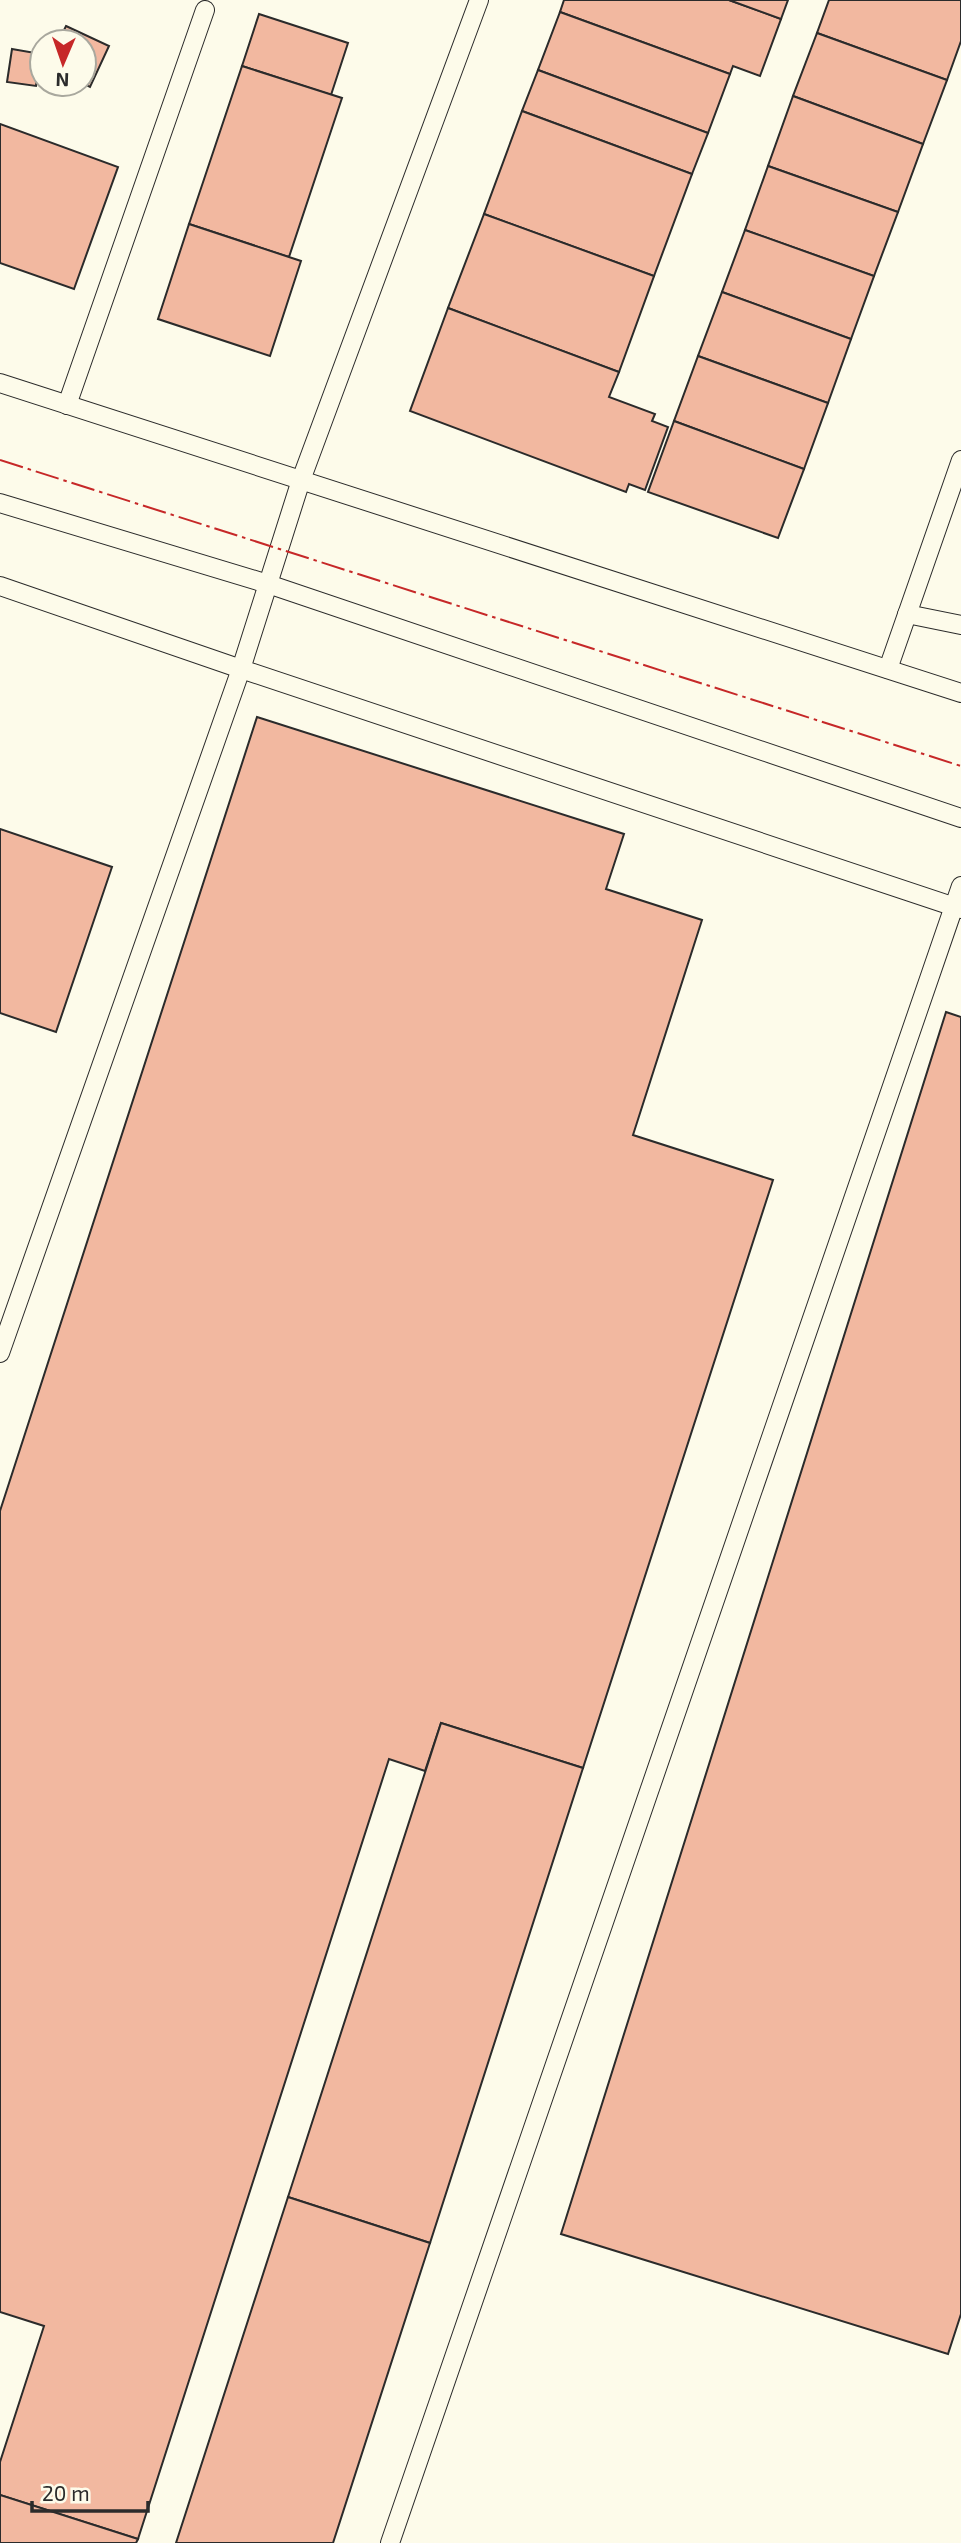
<svg xmlns="http://www.w3.org/2000/svg" width="961" height="2543" font-family="'Exo 2',sans-serif">
<style>
.building{fill:#f2b8a0;stroke:#2b2b2b;stroke-width:2}
.lines{fill:none;stroke-linecap:round;stroke-linejoin:round}
.service-casing{stroke:#2b2b2b;stroke-width:20}
.service{stroke:#fdfbea;stroke-width:18}
.power{stroke:#c62828;stroke-width:2;stroke-dasharray:24 5 3.5 5;stroke-linecap:butt}
</style>
<rect width="100%" height="100%" fill="#fdfbea"/>
<g class="building">
<path d="M564 0H729L781 19 760 76 733 66 730 74 560 12Z"/>
<path d="M729 0H788L781 19Z"/>
<path d="M829 0H961V41L947 80 817 33Z"/>
<path d="M560 12 730 74 708 133 538 70Z"/>
<path d="M259 14 348 43 331 95 242 66Z"/>
<path d="M66 26 109 46 90 87 84 84V42H58Z"/>
<path d="M817 33 947 80 923 144 793 96Z"/>
<path d="M12 49 41 54 36 86 7 82Z"/>
<path d="M242 66 342 98 289 257 189 224Z"/>
<path d="M538 70 708 133 692 174 522 111Z"/>
<path d="M45 84H70L65 94Z"/>
<path d="M793 96 923 144 898 212 768 166Z"/>
<path d="M522 111 692 174 654 276 484 214Z"/>
<path d="M0 124 118 167 74 289 0 263Z"/>
<path d="M768 166 898 212 874 276 745 230Z"/>
<path d="M484 214 654 276 619 372 448 308Z"/>
<path d="M189 224 301 261 270 356 158 319Z"/>
<path d="M745 230 874 276 851 339 722 292Z"/>
<path d="M722 292 851 339 828 403 698 356Z"/>
<path d="M448 308 619 372 609 397 655 414 652 421 668 427 645 490 629 484 626 492 410 411Z"/>
<path d="M698 356 828 403 804 469 674 421Z"/>
<path d="M674 421 804 469 778 538 648 492Z"/>
<path d="M257 717 624 834 606 889 702 920 633 1135 773 1180 583 1768 441 1723 425 1771 389 1759 138 2539 0 2495V2462L44 2326 0 2312V1511Z"/>
<path d="M0 829 112 867 56 1032 0 1013Z"/>
<path d="M946 1012 961 1017V2314L948 2354 561 2234Z"/>
<path d="M441 1723 583 1768 430 2243 288 2197Z"/>
<path d="M288 2197 430 2243 333 2543H176Z"/>
<path d="M0 2495 138 2539 136 2543H0Z"/>
</g>
<g class="lines">
<g class="service-casing">
<g id="service">
<path d="M0 383 961 693"/>
<path d="M67 405 205 10"/>
<path d="M0 503 268 584 961 818"/>
<path d="M0 586 241 669 961 909"/>
<path d="M907 614 961 625"/>
<path d="M888 669 961 460"/>
<path d="M0 1353 241 669 301 480 479 0"/>
<path d="M390 2543 961 886"/>
</g>
</g>
<use href="#service" class="service"/>
<path class="power" d="M0 460 961 766"/>
</g>
<g transform="translate(63 63) rotate(182)"><circle r="33" fill="#fdfbea" stroke="#a9a89e" stroke-width="2"/>
<path d="M0-5L12 26L0 18L-12 26Z" fill="#c62828"/>
<text y="-10" font-size="19" font-weight="bold" text-anchor="middle" fill="#2b2b2b">N</text>
</g>
<path d="M32 2501v10h116v-10" fill="none" stroke="#2b2b2b" stroke-width="3.5"/>
<text x="42" y="2501" font-size="21" fill="#2b2b2b" stroke="#fdfbea" stroke-width="5" paint-order="stroke">20 m</text>
</svg>
